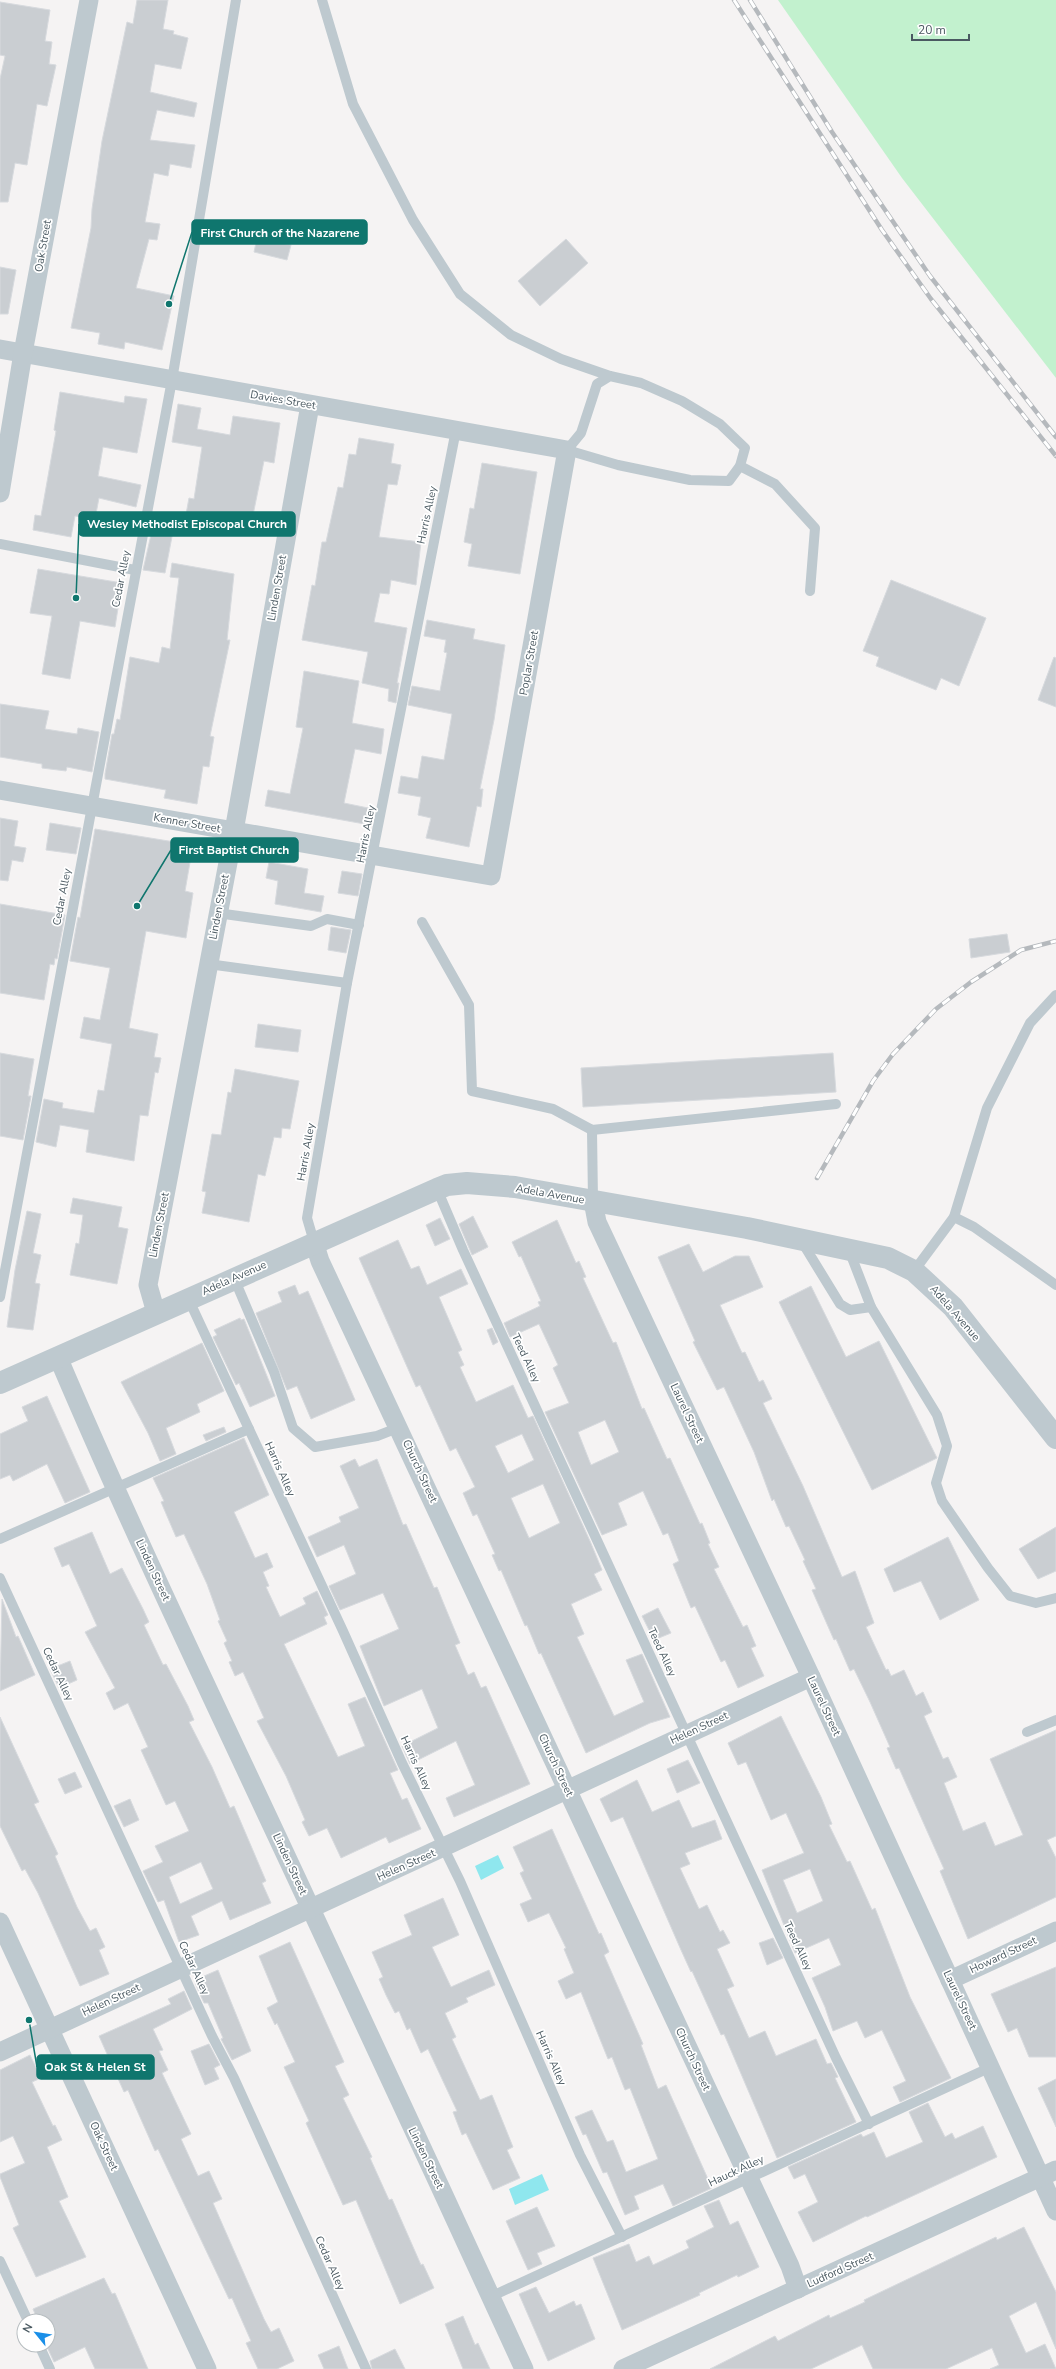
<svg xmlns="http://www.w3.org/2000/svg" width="1056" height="2369" font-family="'Nunito Sans',sans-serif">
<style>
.green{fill:#c2f1ce}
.water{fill:#8fe7ee}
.building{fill:#caced2;stroke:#d7dade;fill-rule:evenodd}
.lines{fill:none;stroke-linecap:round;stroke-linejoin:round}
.service{stroke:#bec9cf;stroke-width:10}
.minor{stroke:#bec9cf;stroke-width:19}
.tertiary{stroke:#bec9cf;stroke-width:22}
.rail-casing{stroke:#b5b9bd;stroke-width:4.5}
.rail{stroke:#fff;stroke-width:3;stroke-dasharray:9;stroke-linecap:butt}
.labels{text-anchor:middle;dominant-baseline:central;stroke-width:3.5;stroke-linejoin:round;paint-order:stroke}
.street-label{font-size:11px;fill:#4a5961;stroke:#fff}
.leader{fill:none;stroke:#0f766e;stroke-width:1.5}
.callout-dot{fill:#0f766e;stroke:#fff;stroke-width:1.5}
.callout{fill:#0f766e;stroke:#0f766e;stroke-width:1.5}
.callout-label{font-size:12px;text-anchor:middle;font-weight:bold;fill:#fff}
</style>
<rect width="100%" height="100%" fill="#f5f3f3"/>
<path class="green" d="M778 0H1056V378L902 178Z"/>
<g class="water">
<path d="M498 1855 504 1868 481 1880 475 1866Z"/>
<path d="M542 2174 549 2190 515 2205 509 2189Z"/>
</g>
<g class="building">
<path d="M137 0H168L163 29 174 31 173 34 188 38 181 69 155 64 150 92 197 103 194 117 157 110 150 140 195 145 191 168 170 164 168 176 154 173 145 222 160 224 157 240 149 239 136 288 174 296 162 350 125 342 124 349 98 344 100 333 71 328 91 228 92 209 102 141 127 22 133 24Z"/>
<path d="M0 2 50 10 45 41 52 42 49 64 56 65 47 106 37 104 27 165 15 163 8 202H0V79L5 56 0 55Z"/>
<path d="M257 238 291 245 287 260 254 252Z"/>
<path d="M566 239 588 263 540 306 518 281Z"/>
<path d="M0 267 16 270 8 314H0Z"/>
<path d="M60 392 124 403 125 396 147 399 137 453 103 447 98 476 141 485 136 507 99 498 95 519 75 516 71 537 33 530 35 515 41 516 56 431 54 430Z"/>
<path d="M178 404 201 408 197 429 230 435 233 416 280 423 274 463 264 461 251 525 186 514 189 498 194 499 202 447 172 442Z"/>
<path d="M359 438 394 444 391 463 401 465 397 485 388 484 379 537 421 542 416 585 391 580 389 594 380 593 374 622 407 628 397 683H399L396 703 388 701 389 689 362 683 368 652 302 640 312 585 315 586 322 542H326L338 487 343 488 349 454 356 455Z"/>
<path d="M482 463 537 472 520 574 468 566 472 544 464 542 470 508 474 509Z"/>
<path d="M155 517 175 521 165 573 143 570Z"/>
<path d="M172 563 234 574 227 640H230L210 736 214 737 209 767 203 766 197 804 164 798 166 790 105 779V774L112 734H114L117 719 120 720 130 657 159 663 162 647 170 649 179 578 170 577Z"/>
<path d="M38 569 122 583 115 627 80 621 70 679 42 674 52 616 30 613Z"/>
<path d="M891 580 986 618 959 686 941 678 936 690 876 666 879 657 863 651Z"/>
<path d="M427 620 475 629 473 639 505 645 494 720 480 789H483L481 807 477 806 469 847 426 838 431 818 418 815 421 797 398 793 401 776 418 779 422 756 444 760 452 714 408 705 412 686 440 691 447 653 444 652 446 640 424 636Z"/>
<path d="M1054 657 1056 658V707L1038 700Z"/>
<path d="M304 671 359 681 352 723 384 729 381 754 355 749 344 803 373 809 370 825 265 806 268 790 290 794 303 728 296 727Z"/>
<path d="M0 704 49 711 45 729 77 734 78 728 99 732 92 772 67 767 66 771 42 768V764L0 757Z"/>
<path d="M0 818 18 821 14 846 26 848 23 862 12 860 8 881 0 880Z"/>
<path d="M50 823 81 828 76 854 46 850Z"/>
<path d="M95 829 193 845 185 891 193 893 186 938 146 931 129 1028 158 1034 154 1057 161 1058 158 1073 155 1072 148 1116 140 1115 134 1161 86 1152 89 1130 60 1125 56 1147 36 1142 44 1099 63 1103 62 1108 94 1113 98 1090 104 1091 112 1044 80 1038 84 1017 100 1020 110 968 70 961 78 917 80 918Z"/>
<path d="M269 862 308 869 304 893 324 896 321 912 275 904 278 881 266 878Z"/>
<path d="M342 871 362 874 358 896 338 893Z"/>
<path d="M0 904 65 915 57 959 55 958 54 965 50 964 44 1000 0 993Z"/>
<path d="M331 927 351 930 346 953 328 950Z"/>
<path d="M1007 934 1010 952 971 958 969 939Z"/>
<path d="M258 1024 301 1030 298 1052 255 1047Z"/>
<path d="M0 1053 34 1059 28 1096H31L23 1140 0 1136Z"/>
<path d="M833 1053 836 1092 583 1107 581 1068Z"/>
<path d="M235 1069 299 1081 290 1129 282 1128 281 1138 274 1137 265 1176 258 1174 249 1222 202 1213 206 1192 202 1191 212 1134 221 1135 228 1092 231 1093Z"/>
<path d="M73 1198 122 1207 118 1227 128 1229 117 1284 70 1275 76 1243 79 1244 83 1215 70 1213Z"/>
<path d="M27 1211 41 1214 33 1253 41 1255 35 1283 40 1284 33 1330 7 1327 15 1270Z"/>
<path d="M473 1216 488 1247 472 1255 459 1224Z"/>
<path d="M440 1218 450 1239 435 1246 426 1225Z"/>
<path d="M557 1220 576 1263 579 1261 586 1277 583 1278 613 1343 616 1342 642 1409 644 1408 667 1459 670 1458 700 1524 702 1523 710 1543 708 1544 719 1567 714 1569 743 1627 747 1625 756 1646 751 1648 764 1676 738 1688 725 1660 721 1662 695 1606 691 1608 673 1564 679 1561 668 1533 663 1535 643 1491 618 1503 627 1525 602 1535 545 1412 569 1403 553 1368 558 1365 539 1324 510 1337 504 1323 540 1306 538 1302 541 1301 521 1256 519 1257 512 1242ZM605 1420 619 1452 591 1465 578 1432Z"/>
<path d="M398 1240 411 1269 419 1266 427 1285 461 1269 468 1284 439 1297 462 1350 458 1352 464 1365 460 1367 476 1402 513 1385 528 1418 533 1416 590 1541 602 1570 594 1574 602 1590 571 1604 584 1634 577 1637 614 1716 644 1702 626 1660 642 1654 670 1717 650 1723 586 1753 541 1653 539 1654 527 1625 525 1626 501 1570 499 1571 492 1555 495 1554 477 1514 473 1516 463 1493 475 1487 456 1448 450 1451 420 1385 416 1387 359 1258ZM522 1434 534 1460 508 1473 495 1446ZM543 1484 560 1523 529 1538 511 1498Z"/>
<path d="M689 1244 703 1272 735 1256H749L763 1287 720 1305 742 1353 745 1352 759 1382 763 1380 772 1399 763 1403 803 1486 842 1577 855 1571 874 1623 866 1627 886 1670 888 1669 891 1676 904 1670 916 1696 923 1692 932 1712 924 1716 943 1759 948 1757 957 1777 944 1783 963 1831 985 1822 995 1846 1023 1835 990 1759 1056 1730V1836L1047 1840 1056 1858V1897L968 1939 940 1871 944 1869 899 1768 896 1769 887 1748 890 1747 870 1702 854 1669 850 1671 836 1639 834 1640 812 1590 816 1589 803 1561 805 1560 789 1526 786 1527 774 1499 772 1501 754 1452 724 1387 717 1390 693 1342 695 1341 658 1257Z"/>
<path d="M295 1285 299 1295 308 1291 355 1400 311 1419 297 1386 287 1390 256 1313 282 1302 278 1292Z"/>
<path d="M811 1286 846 1357 879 1341 937 1458 872 1490 779 1302Z"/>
<path d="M240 1318 241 1320 244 1319 275 1396 250 1407 239 1383 236 1385 213 1337 217 1335 214 1330Z"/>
<path d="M492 1328 498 1342 493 1345 487 1330Z"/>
<path d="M202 1343 224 1391 197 1404 200 1412 166 1428 176 1454 160 1461 148 1433 121 1382Z"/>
<path d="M47 1396 90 1492 65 1503 47 1464 13 1481 10 1475 0 1479V1434L28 1421 22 1407Z"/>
<path d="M224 1427 226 1432 206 1441 203 1435Z"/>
<path d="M244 1438 269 1495 234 1512 255 1558 267 1553 273 1567 263 1572 269 1586 266 1587 280 1617 306 1604 303 1598 317 1591 328 1615 324 1617 327 1624 284 1644 338 1757 365 1746 348 1704 365 1697 398 1770 390 1773 402 1800 407 1798 421 1829 389 1843 386 1837 341 1858 327 1828 309 1836 302 1822 305 1820 286 1776 257 1721 264 1718 243 1672 235 1676 229 1662 232 1661 224 1643 227 1641 218 1621 220 1620 207 1584 184 1534 176 1537 161 1502 164 1501 153 1478Z"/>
<path d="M355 1459 359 1467 377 1459 403 1525 406 1524 434 1588 437 1587 443 1602 460 1643 455 1645 468 1675 474 1672 481 1688 486 1686 530 1784 454 1817 446 1798 475 1785 456 1741 410 1764 402 1746 438 1728 422 1689 384 1706 360 1646 399 1629 383 1593 340 1610 329 1586 356 1574 344 1545 317 1557 308 1537 341 1522 339 1517 359 1508 340 1466Z"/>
<path d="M1056 1527V1571L1038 1579 1019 1549Z"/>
<path d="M92 1532 110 1574 122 1568 143 1609 149 1622 144 1625 163 1665 166 1664 188 1706 194 1720 189 1722 212 1767 230 1808 234 1806 266 1881 262 1883 271 1903 230 1920 222 1901 191 1916 199 1935 179 1942 164 1900 158 1902 143 1871 163 1862 155 1846 189 1831 175 1801 166 1805 141 1750 148 1747 128 1703 114 1710 106 1693 115 1688 85 1632 97 1626 69 1564 62 1567 54 1548ZM201 1862 213 1889 180 1904 169 1877Z"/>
<path d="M948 1537 979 1600 940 1620 921 1581 894 1592 884 1569Z"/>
<path d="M2 1599 16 1637 18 1636 35 1675 0 1691Z"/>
<path d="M658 1608 671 1633 654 1640 642 1616Z"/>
<path d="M70 1661 77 1680 59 1688 50 1669Z"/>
<path d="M781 1716 821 1797 832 1824 829 1825 847 1862 850 1861 872 1910 875 1908 910 1997 951 2078 900 2102 893 2087 906 2081 882 2030 865 2038 857 2021 833 2031 825 2007 812 1978 841 1965 829 1938 795 1953 762 1870 804 1853 786 1813 771 1820 746 1762 738 1765 728 1743ZM810 1869 823 1901 797 1913 783 1880Z"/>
<path d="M0 1717 39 1802 34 1804 58 1854 55 1856 77 1907 90 1931 96 1928 105 1947 99 1950 109 1974 80 1986 38 1893 25 1869 22 1871 0 1826Z"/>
<path d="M688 1760 700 1783 677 1793 667 1769Z"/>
<path d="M75 1772 82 1787 65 1794 58 1779Z"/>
<path d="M637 1780 652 1812 679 1800 692 1828 715 1820 722 1839 685 1853 690 1864 680 1868 699 1909 707 1905 720 1932 723 1930 730 1943 717 1949 734 1986 727 1989 749 2038 765 2031 776 2056 816 2039 827 2064 831 2063 838 2077 835 2078 856 2122 777 2158 724 2034 721 2035 692 1971 691 1972 681 1950 623 1817 611 1822 600 1799Z"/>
<path d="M130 1799 139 1820 124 1827 114 1806Z"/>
<path d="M552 1829 599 1934 601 1933 609 1952 604 1955 643 2044 641 2045 658 2089 666 2085 712 2188 673 2206 663 2184 634 2196 639 2209 625 2215 607 2172 603 2173 586 2134 583 2135 575 2117 592 2110 607 2142 613 2140 626 2172 658 2159 630 2088 625 2090 612 2057 608 2059 581 1992 566 1999 558 1981 574 1973 564 1949 566 1948 549 1913 528 1922 520 1904 532 1899 520 1873 524 1871 513 1847Z"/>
<path d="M443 1898 459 1935 432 1947 451 1987 489 1970 495 1985 466 1998 468 2002 445 2013 456 2037 452 2039 480 2100 492 2095 513 2147 507 2150 520 2178 493 2190 466 2133 462 2135 453 2112 457 2111 428 2049 421 2053 410 2028 407 2030 399 2011 395 2013 386 1995 379 1979 383 1977 372 1952 412 1935 404 1915Z"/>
<path d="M773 1938 783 1958 767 1965 759 1943Z"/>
<path d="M290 1942 344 2062 335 2066 349 2095 343 2098 372 2157 370 2158 389 2200 392 2199 421 2265 423 2264 434 2288 400 2304 356 2200 343 2205 306 2123 309 2121 284 2067 295 2062 277 2023 275 2025 267 2008 278 2002 259 1956Z"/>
<path d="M1056 1967V2057H1029L1017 2028 1008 2032 991 1994Z"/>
<path d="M218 1970 251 2051 232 2060 221 2039 223 2038 208 2003H204L196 1985 195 1980Z"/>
<path d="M184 1991 192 2009 153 2029 163 2050 159 2051 168 2070 162 2073 191 2134 181 2139 198 2176 209 2171 222 2199 213 2203 264 2319 271 2332 279 2328 294 2361 277 2369H258L246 2343 251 2341 232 2298 229 2299 158 2149 155 2151 128 2090 124 2092 99 2036 171 2004 168 1999Z"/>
<path d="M209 2044 220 2065 214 2068 219 2079 205 2085 191 2051Z"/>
<path d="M30 2055 41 2078 32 2082 53 2126 55 2125 62 2140 47 2147 68 2197 59 2201 86 2257 36 2277 13 2228 19 2225 0 2177V2174L25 2163 13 2136 0 2142V2070Z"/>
<path d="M1056 2079V2127L1038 2088Z"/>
<path d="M928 2103 945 2137 952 2133 955 2139 983 2126 997 2157 867 2217 866 2216 813 2242 798 2212 818 2202 805 2174 794 2179 788 2167 861 2134 863 2137 874 2132 886 2158 923 2142 909 2112Z"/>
<path d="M719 2200 730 2225 738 2221 759 2267 738 2277 737 2275 699 2293 700 2295 622 2330 593 2258 629 2244 636 2262 649 2256 653 2265 689 2248 686 2241 714 2227 704 2206Z"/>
<path d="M537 2207 555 2246 537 2253 542 2264 528 2270 506 2221Z"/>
<path d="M1024 2227 1056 2292V2349L1036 2302 1009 2316 1026 2353 1045 2344 1056 2369H990L999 2365 992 2348 946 2369H873L862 2345 811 2369H710L775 2336 778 2341 829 2315 830 2318 865 2302 864 2300 996 2237 997 2240Z"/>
<path d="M104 2278 112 2294 115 2293 148 2369H95L85 2347 54 2362 48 2349V2321H38L33 2309Z"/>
<path d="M536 2287 549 2313 574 2301 576 2306 581 2304 595 2339 548 2361 519 2294Z"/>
<path d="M463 2316 475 2345 478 2343 490 2369H463L445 2324Z"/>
<path d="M339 2346 348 2369H324L318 2355Z"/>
<path d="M395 2349 405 2369H372L370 2361Z"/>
</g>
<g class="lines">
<g class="service">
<path d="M322 0 353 104 413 220 460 294 511 335 561 359 610 376 641 383 682 401 720 424 745 448 740 466 729 481 690 480 618 465 567 450 581 433 597 384 610 376"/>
<path d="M740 466 775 484 815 528 810 591"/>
<path d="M0 544 135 570"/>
<path d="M217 913 311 926 327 919 359 925"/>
<path d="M422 922 469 1005 472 1091 553 1109 592 1130 836 1104"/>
<path d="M208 964 347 983"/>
<path d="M592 1130 593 1201"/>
<path d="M437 1189 463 1250 836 2058 869 2124"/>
<path d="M954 1217 974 1227 1056 1285"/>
<path d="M314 1242 307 1218 347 983 456 430"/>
<path d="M802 1242 840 1304 850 1310 871 1307"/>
<path d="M849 1250 871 1307 937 1415 947 1446 936 1483 942 1501 988 1568 1010 1596 1036 1603 1056 1598"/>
<path d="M914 1271 954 1217 987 1108 1030 1023 1056 995"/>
<path d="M234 1278 274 1372 293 1428 315 1447 377 1436 400 1427"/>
<path d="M0 1297 172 380 236 0"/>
<path d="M188 1298 343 1631 402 1763 460 1881 580 2155 622 2237"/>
<path d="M0 1539 249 1429"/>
<path d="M0 1578 212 2036 234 2078 366 2369"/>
<path d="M1027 1732 1056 1720"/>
<path d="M0 2261 28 2321"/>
<path d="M490 2297 991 2067"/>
<path d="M39 2345 50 2369"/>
</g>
<g class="minor">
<path d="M0 349 567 450 491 876 0 790"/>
<path d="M0 493 23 353 89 0"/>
<path d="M593 1201 597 1222 811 1677 1056 2211"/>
<path d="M314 1242 320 1261 790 2266 798 2289"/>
<path d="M156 1313 148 1285 234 831 310 405"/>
<path d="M58 1357C137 1543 225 1724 310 1907 382 2060 453 2215 524 2369"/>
<path d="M0 1922 207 2369"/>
<path d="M950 1980 1056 1931"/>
<path d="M0 2052 811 1677"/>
<path d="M623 2369 1056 2170"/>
</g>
<path class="tertiary" d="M0 1383 437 1189 447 1185 467 1183 515 1187 747 1228 888 1258 914 1271 953 1307 1056 1438"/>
<g class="rail-casing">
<g id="rail">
<path d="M734 0 882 230 931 299 1056 456"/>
<path d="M750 0 832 132 930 276 1056 437"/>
<path d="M817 1178 873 1081 893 1054 936 1009 971 982 1021 950 1056 941"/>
</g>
</g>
<use href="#rail" class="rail"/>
</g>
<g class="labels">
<g class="street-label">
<text transform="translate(43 246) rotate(-80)">Oak Street</text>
<text transform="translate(283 400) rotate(10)">Davies Street</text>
<text transform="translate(427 515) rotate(-78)">Harris Alley</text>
<text transform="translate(121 579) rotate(-79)">Cedar Alley</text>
<text transform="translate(277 588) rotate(-80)">Linden Street</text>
<text transform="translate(529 663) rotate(-80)">Poplar Street</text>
<text transform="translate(187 823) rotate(10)">Kenner Street</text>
<text transform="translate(366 834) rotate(-79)">Harris Alley</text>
<text transform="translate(62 897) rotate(-79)">Cedar Alley</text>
<text transform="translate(219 907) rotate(-79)">Linden Street</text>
<text transform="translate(306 1152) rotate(-80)">Harris Alley</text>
<text transform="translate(550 1194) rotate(10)">Adela Avenue</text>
<text transform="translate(159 1225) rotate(-79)">Linden Street</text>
<text transform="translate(234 1278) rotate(-24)">Adela Avenue</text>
<text transform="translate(955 1313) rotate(49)">Adela Avenue</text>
<text transform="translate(526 1358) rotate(65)">Teed Alley</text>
<text transform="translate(687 1413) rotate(65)">Laurel Street</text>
<text transform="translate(280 1469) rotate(66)">Harris Alley</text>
<text transform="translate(420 1471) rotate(65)">Church Street</text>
<text transform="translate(153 1570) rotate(65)">Linden Street</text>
<text transform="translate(662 1652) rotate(65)">Teed Alley</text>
<text transform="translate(58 1674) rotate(65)">Cedar Alley</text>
<text transform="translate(824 1706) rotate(65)">Laurel Street</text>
<text transform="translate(699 1728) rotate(-25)">Helen Street</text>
<text transform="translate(416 1763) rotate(65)">Harris Alley</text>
<text transform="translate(556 1765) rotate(65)">Church Street</text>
<text transform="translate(290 1864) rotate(65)">Linden Street</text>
<text transform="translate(406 1865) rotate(-24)">Helen Street</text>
<text transform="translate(798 1946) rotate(65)">Teed Alley</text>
<text transform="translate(1003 1955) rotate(-25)">Howard Street</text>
<text transform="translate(194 1968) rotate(65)">Cedar Alley</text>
<text transform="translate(111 2000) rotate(-25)">Helen Street</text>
<text transform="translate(960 2000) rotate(65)">Laurel Street</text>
<text transform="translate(551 2058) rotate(66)">Harris Alley</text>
<text transform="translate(693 2059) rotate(65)">Church Street</text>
<text transform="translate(104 2146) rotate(65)">Oak Street</text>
<text transform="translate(426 2158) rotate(64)">Linden Street</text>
<text transform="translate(736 2171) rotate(-25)">Hauck Alley</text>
<text transform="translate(330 2263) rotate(66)">Cedar Alley</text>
<text transform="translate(840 2270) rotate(-24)">Ludford Street</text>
</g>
</g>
<path class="leader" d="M169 304L192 232M76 598L79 524M137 906L171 850M29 2020L37 2067"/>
<g class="callout-dot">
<circle cx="169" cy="304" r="4"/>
<circle cx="76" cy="598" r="4"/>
<circle cx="137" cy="906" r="4"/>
<circle cx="29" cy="2020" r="4"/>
</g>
<g class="callout">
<rect x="192" y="220" width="175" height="24" rx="4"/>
<rect x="79" y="512" width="216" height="24" rx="4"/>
<rect x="171" y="838" width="127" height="24" rx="4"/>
<rect x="37" y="2055" width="117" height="24" rx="4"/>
</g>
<g class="callout-label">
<text x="280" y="237">First Church of the Nazarene</text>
<text x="187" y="528">Wesley Methodist Episcopal Church</text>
<text x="234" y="854">First Baptist Church</text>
<text x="95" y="2071">Oak St &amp; Helen St</text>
</g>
<g transform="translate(36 2333) rotate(300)"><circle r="19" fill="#ffffff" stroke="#b7bdc0"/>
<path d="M0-3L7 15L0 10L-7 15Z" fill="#1a8fe8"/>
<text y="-6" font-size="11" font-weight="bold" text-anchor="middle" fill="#4a5961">N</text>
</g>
<path d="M912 34v6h57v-6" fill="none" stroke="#4a5961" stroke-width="2"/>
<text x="918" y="34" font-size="12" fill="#4a5961" stroke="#ffffff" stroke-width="3" paint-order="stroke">20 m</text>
</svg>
